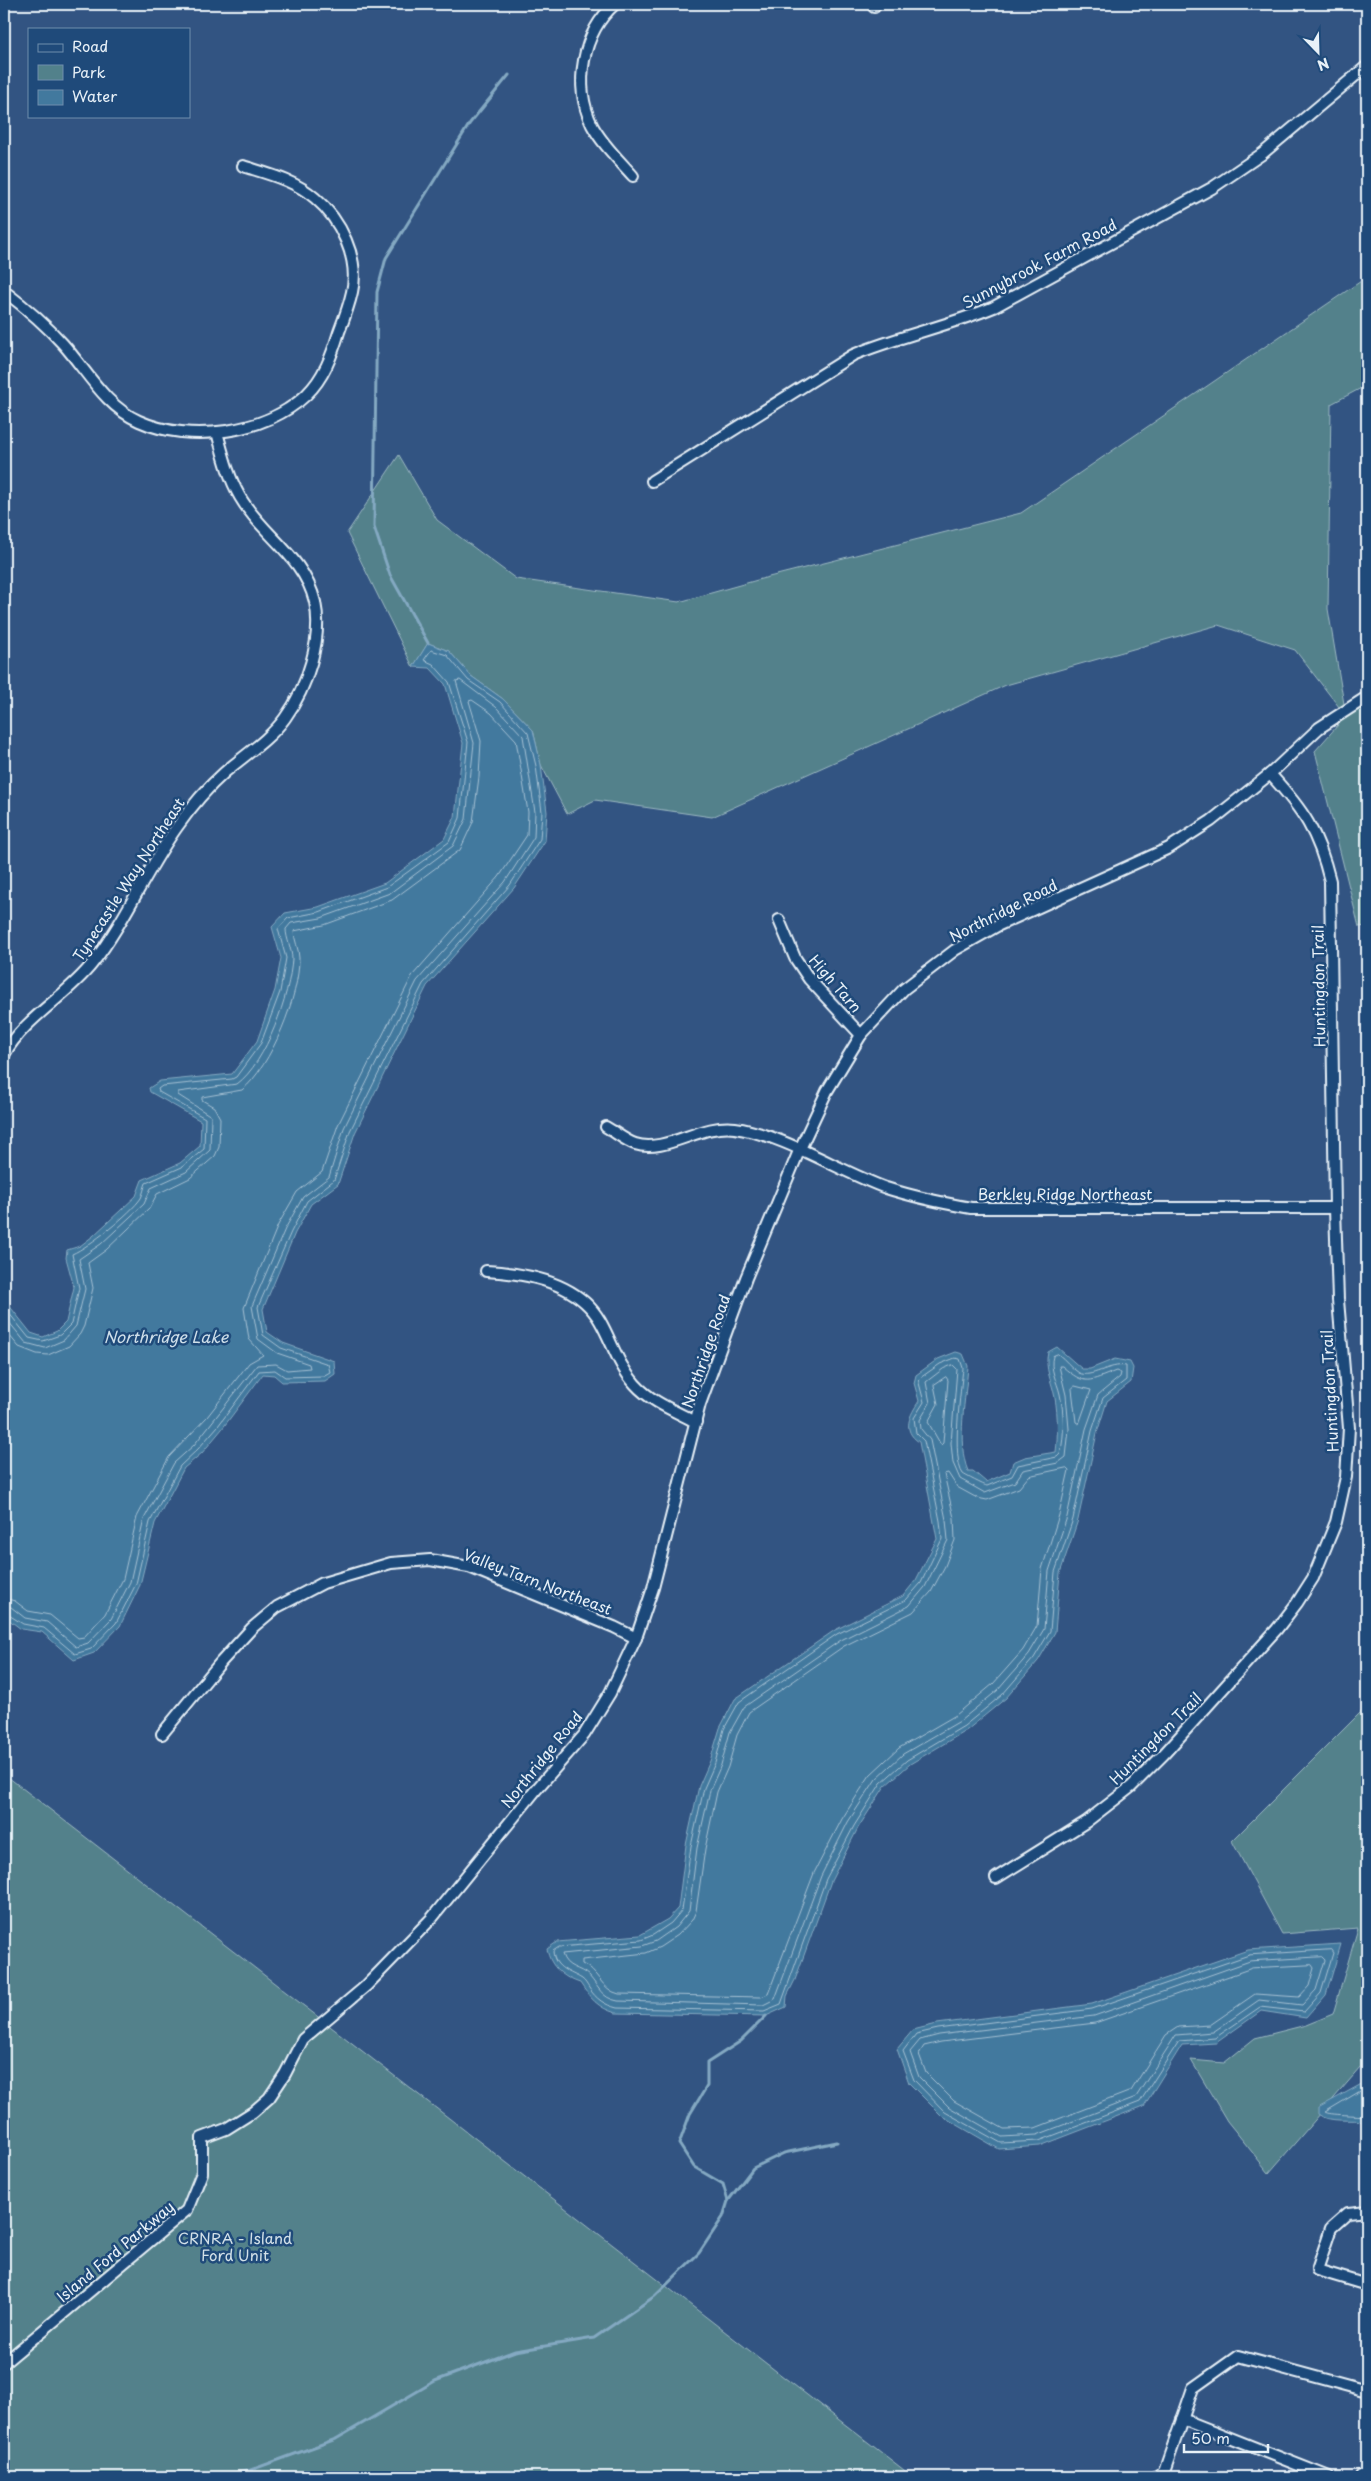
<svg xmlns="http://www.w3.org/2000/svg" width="1371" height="2481" font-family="'Playpen Sans',sans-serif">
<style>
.green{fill:#52818b;stroke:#9db9c2}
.water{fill:#42799e;stroke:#84a9c2}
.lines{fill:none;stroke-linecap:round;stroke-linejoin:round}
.shore{stroke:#a6c1d4;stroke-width:1}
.stream{stroke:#84a9c2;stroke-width:3}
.minor-casing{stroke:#e8f1f8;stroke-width:14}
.minor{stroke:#1f4a7a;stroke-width:10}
.labels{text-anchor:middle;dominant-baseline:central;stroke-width:5;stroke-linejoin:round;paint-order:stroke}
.street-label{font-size:15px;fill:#e8f1f8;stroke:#1f4a7a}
.park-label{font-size:15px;fill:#d2e0e8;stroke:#1f4a7a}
.water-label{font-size:16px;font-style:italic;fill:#cfdfea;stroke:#1f4a7a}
</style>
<rect width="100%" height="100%" fill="#325482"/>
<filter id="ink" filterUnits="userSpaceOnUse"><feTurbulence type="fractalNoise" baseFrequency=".02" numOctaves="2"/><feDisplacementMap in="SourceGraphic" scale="10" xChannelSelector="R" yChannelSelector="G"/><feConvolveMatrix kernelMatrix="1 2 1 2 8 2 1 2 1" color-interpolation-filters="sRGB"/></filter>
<g filter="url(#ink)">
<g class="green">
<path d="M1367 277V385L1331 404 1328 609 1346 716 1367 706V926L1359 927 1315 751 1346 716 1295 650 1218 625 1006 685 712 817 595 800 567 814 541 765 533 730 503 699 471 676 449 651 428 643 413 667 347 533 399 455 437 520 516 579 679 602 761 579 1021 513Z"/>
<path d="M1367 1706V2060L1269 2173 1227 2121 1191 2060 1224 2063 1255 2038 1306 2025 1333 2014 1358 1928 1282 1934 1232 1841Z"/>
<path d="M4 1774 913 2477H4Z"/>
</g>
<g class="water">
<path d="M428 643 449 651 471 676 503 699 533 730 541 765 547 812 545 841 514 888 427 986 355 1133 338 1184 311 1204 295 1233 263 1309 267 1332 283 1343 334 1361 335 1374 325 1381 282 1382 274 1375 263 1374 222 1429 202 1453 184 1468 155 1523 140 1585 120 1626 94 1653 74 1660 42 1632 21 1629 4 1616V1299L31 1333 43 1337 57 1331 66 1322 74 1287 66 1258 67 1250 80 1246 93 1236 136 1196 142 1180 180 1163 200 1146 201 1121 150 1092 149 1088 160 1081 232 1074 257 1041 275 990 281 958 272 927 285 913 318 907 385 883 444 839 455 817 463 743 445 684 430 668 413 667Z"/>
<path d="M1057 1347 1082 1369H1090L1115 1359 1130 1362 1133 1368 1131 1382 1107 1401 1097 1433 1078 1520 1060 1573 1055 1632 1038 1661 1006 1698 967 1730 910 1764 885 1786 858 1828 831 1881 795 1980 787 1996 786 2007 766 2016 616 2013C598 2008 590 1998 580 1983 564 1978 550 1967 547 1949L557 1942 640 1935 668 1919 678 1908 686 1845 699 1786 710 1761 720 1728 735 1699 835 1630 903 1596 916 1580 937 1539 919 1442C901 1430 910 1415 919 1401L914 1383 916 1375 938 1359 956 1352 963 1354 968 1366C966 1398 956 1442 968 1471H973L986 1482 1010 1472 1013 1462 1025 1457 1056 1452C1058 1434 1058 1416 1055 1398 1052 1381 1044 1369 1048 1352Z"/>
<path d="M1341 1944 1326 1995 1306 2018 1261 2011 1216 2043 1182 2045 1144 2106 1040 2146 999 2149 942 2116 909 2083 897 2049 913 2030 937 2024 1092 2004 1248 1950Z"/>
<path d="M1367 2081V2121C1352 2119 1328 2123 1318 2114V2108Z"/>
</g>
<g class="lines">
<g class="shore">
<path d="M4 1307 29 1338 43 1341 60 1335 71 1324 79 1288 72 1254C89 1247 131 1213 141 1198 143 1194 144 1188 146 1183L182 1167 204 1149 205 1118 159 1092 158 1089 162 1086 232 1079 236 1077 261 1043 280 992 286 958 278 929 288 918 319 912 387 887 449 842 460 818 468 742 449 682 433 664 424 660 431 650 447 655 468 680 500 702 528 733 536 766 542 812 540 839 510 885 423 984 350 1131 334 1180 307 1201 291 1232 258 1307 263 1335 281 1348 328 1364 330 1372 323 1376 285 1377 275 1370 259 1371 218 1426 198 1449 180 1466 150 1522 136 1584 116 1623 91 1649 75 1654 44 1628 23 1624 4 1612"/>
<path d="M4 1316 26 1343 45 1348 64 1340 76 1326 85 1289 79 1259 101 1244 144 1204 151 1188 186 1172 210 1150 211 1116 178 1095V1092L237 1084C266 1063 290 994 292 959 292 949 286 939 286 929L291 923 321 918 390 893 453 846 466 819 474 743 456 681 460 680 496 707 523 736 535 812 534 837 505 882 417 981 344 1128 329 1177 303 1197 285 1229 252 1306 258 1339 277 1353 309 1364 310 1368 287 1370 276 1364 257 1365 194 1445 174 1463 144 1519 130 1582 111 1619 88 1643 76 1647 47 1622 25 1618 11 1607 4 1606"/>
<path d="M4 1329 19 1347 37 1354 48 1355 69 1346 80 1334 84 1326 93 1288 88 1263 106 1250 149 1209 157 1194 190 1178 215 1156 219 1147 220 1118 214 1107 202 1100V1097L242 1090C271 1067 300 994 299 958 299 949 294 940 294 931L324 925 392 900 460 850 473 822 479 777 481 741 469 701 472 700 491 713 516 740 528 812 527 835 499 877 412 976 338 1125 322 1172 297 1192 278 1225 244 1308 249 1339 263 1355 249 1363 207 1417 169 1457 137 1517 123 1579 105 1614 84 1637 78 1638 50 1615 28 1611 15 1601 4 1598"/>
<path d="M1058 1354C1065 1359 1071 1368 1079 1373 1091 1379 1109 1363 1126 1366V1380L1103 1398 1092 1431 1073 1519 1055 1572 1050 1631 1034 1658 1002 1695 964 1726 907 1760 881 1783 854 1826 826 1879 781 2004 764 2011 617 2008C605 2005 596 1999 589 1988 587 1985 585 1981 582 1979 571 1972 554 1969 553 1951L559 1947 641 1940 653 1935 671 1923 682 1910 691 1846 704 1788 715 1763 724 1729 739 1702 837 1634 906 1600 921 1583 942 1539 940 1521 924 1441 916 1433 914 1418 924 1402 919 1383 920 1378 940 1364 955 1358 960 1359 963 1368C961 1389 951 1458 963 1474 964 1475 985 1486 987 1486L1012 1476 1018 1465 1057 1457 1060 1454C1065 1436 1064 1413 1060 1394 1057 1381 1049 1369 1053 1356Z"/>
<path d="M953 1365 957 1369 951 1443 953 1463 960 1479 985 1493 1015 1482 1023 1470 1058 1463 1066 1457 1069 1429 1066 1395 1059 1366H1062C1086 1387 1089 1381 1116 1371L1121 1373 1120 1377 1098 1395 1086 1429 1067 1517 1049 1571 1044 1629 1029 1654 998 1690 960 1721 903 1754 876 1779 848 1822 821 1876 775 1999 763 2005 618 2001C601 1998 599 1987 589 1976 580 1967 566 1969 562 1954L642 1946 656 1941 676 1927 689 1911 697 1848 710 1790 721 1765 730 1732 744 1707 841 1640 909 1606 925 1587 948 1540 946 1520 930 1440 921 1429 920 1420 930 1403 926 1382 943 1369Z"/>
<path d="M946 1377 948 1380 943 1443 941 1445 928 1422 938 1404 934 1385Z"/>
<path d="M1075 1386 1091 1390 1079 1424 1076 1422 1072 1389Z"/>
<path d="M1067 1468 1069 1470 1059 1515 1042 1569 1037 1626 1023 1650 993 1684 956 1715 899 1748 870 1775 842 1819 814 1873 768 1994 761 1997 619 1994C601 1990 598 1970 582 1964V1960L646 1953 660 1947 678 1935 692 1920 696 1911 705 1849 717 1792 728 1767 737 1735 749 1712 844 1646 913 1612 931 1592 945 1566 955 1540 954 1518 944 1474 948 1473 957 1487 977 1498 987 1500 1019 1488 1029 1476Z"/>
<path d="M1331 1950 1333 1953 1321 1993 1304 2012 1260 2007 1215 2038 1179 2041 1140 2102 1039 2141 1001 2143 945 2112 914 2080 903 2051 916 2034 938 2029 1092 2009 1249 1955Z"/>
<path d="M1322 1957 1325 1960 1316 1990 1302 2005 1259 2000 1213 2032 1176 2035 1136 2097 1037 2135 1002 2137 949 2107 919 2077 910 2052 920 2040 939 2035 1094 2016 1250 1961Z"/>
<path d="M1312 1965 1314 1968 1309 1986 1299 1997 1255 1994 1210 2025 1178 2027 1166 2035 1131 2091 1035 2128 1004 2129 954 2101 926 2073 919 2054 924 2046 941 2042 1095 2023 1252 1968Z"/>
<path d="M1367 2087 1325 2112C1328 2115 1358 2115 1367 2116"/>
</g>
<g class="stream">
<path d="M428 643 390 575 374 527 377 292 386 258 470 123 509 75"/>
<path d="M728 2201 753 2168 784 2153 837 2142"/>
<path d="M220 2477 248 2471 336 2439 435 2381 515 2351 594 2338 655 2296 699 2253 723 2217 728 2201 723 2184 694 2167 679 2144 690 2114 707 2086V2063L741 2041 766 2016"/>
</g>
<g class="minor-casing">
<g id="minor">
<path d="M615 4C582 33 573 85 592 125 602 144 619 160 633 176"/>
<path d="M874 4V7"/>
<path d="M4 291C25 307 45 324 63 344 87 371 105 406 139 421 190 444 266 433 306 395 324 378 332 355 339 332 344 319 349 306 352 292 360 258 340 219 315 198 294 180 268 174 243 166"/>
<path d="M652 481 853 355C899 336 948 326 994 307L1212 188 1262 154 1367 66"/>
<path d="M779 920 795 958 809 979 861 1035"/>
<path d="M4 1055C24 1018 66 997 92 964 125 922 146 870 177 827 191 807 207 788 225 772 245 755 270 739 285 718 307 688 323 639 315 602 304 556 262 535 240 497 228 476 223 454 217 432"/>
<path d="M606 1127C615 1132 626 1141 635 1144 666 1154 701 1123 735 1128 784 1135 839 1171 886 1188 914 1197 943 1203 971 1208H1335"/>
<path d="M486 1271C526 1273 578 1282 600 1321 612 1342 618 1365 635 1384 651 1402 675 1411 696 1422"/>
<path d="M162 1734 221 1662 252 1628 277 1607 323 1583 391 1563 430 1560 469 1567 614 1627 636 1638"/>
<path d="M996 1878 1086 1822 1131 1787 1164 1754 1277 1629 1297 1603 1313 1578 1336 1522 1346 1477 1349 1428 1338 1300 1335 1208 1330 881C1318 832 1304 811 1270 774"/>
<path d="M1367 2211 1348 2213 1331 2228 1317 2270 1367 2285"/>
<path d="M4 2363 187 2210 202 2173V2138L226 2129 253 2112 269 2098 285 2074 303 2039 366 1986 432 1918 535 1791 584 1735 610 1693 636 1638 653 1588 700 1404 746 1278 799 1151 827 1091 861 1035 904 989 955 950 999 925 1169 848 1211 821 1270 774 1319 728 1367 697"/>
<path d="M1182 2419 1329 2477"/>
<path d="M1155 2477 1164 2472 1193 2388 1238 2356 1367 2391"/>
<path d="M1361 2477 1367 2474"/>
</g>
</g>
<use href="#minor" class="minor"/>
</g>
</g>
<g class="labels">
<g class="street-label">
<text transform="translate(1039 263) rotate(-28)">Sunnybrook Farm Road</text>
<text transform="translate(128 879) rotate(-57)">Tynecastle Way Northeast</text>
<text transform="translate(1003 910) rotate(-27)">Northridge Road</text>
<text transform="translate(836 983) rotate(49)">High Tarn</text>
<text transform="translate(1318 986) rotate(-91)">Huntingdon Trail</text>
<text x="1065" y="1193">Berkley Ridge Northeast</text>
<text transform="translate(705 1351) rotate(-71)">Northridge Road</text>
<text transform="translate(1329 1391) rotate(-93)">Huntingdon Trail</text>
<text transform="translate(538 1581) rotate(21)">Valley Tarn Northeast</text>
<text transform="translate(1155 1738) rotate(-45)">Huntingdon Trail</text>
<text transform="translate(541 1759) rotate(-51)">Northridge Road</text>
<text transform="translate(115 2251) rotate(-40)">Island Ford Parkway</text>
</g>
<g class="park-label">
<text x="235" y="2237">CRNRA - Island<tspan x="235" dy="17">Ford Unit</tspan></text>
</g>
<g class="water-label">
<text x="166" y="1336">Northridge Lake</text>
</g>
</g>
<rect width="1371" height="2481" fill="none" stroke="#1f4a7a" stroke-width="20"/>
<rect x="10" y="10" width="1351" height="2461" fill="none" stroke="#e8f1f8" stroke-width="2" filter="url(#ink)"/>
<rect x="28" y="28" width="162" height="90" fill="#1f4a7a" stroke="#6f8dac"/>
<rect x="38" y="44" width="25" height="8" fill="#1f4a7a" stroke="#6f8dac"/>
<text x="72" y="52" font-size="15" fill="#e8f1f8">Road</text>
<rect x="38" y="65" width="25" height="15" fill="#52818b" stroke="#6f8dac"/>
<text x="72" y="78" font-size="15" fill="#e8f1f8">Park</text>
<rect x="38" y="90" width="25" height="15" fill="#42799e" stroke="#6f8dac"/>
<text x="72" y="102" font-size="15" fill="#e8f1f8">Water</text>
<g transform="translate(1318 52) rotate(157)" stroke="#1f4a7a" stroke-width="4" paint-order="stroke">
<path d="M0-4L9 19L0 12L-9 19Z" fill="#e8f1f8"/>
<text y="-8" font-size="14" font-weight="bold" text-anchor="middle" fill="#e8f1f8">N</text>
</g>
<path d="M1184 2444v8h84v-8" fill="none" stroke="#e8f1f8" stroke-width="2.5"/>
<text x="1191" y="2444" font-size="15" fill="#e8f1f8" stroke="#1f4a7a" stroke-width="4" paint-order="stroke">50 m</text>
</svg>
